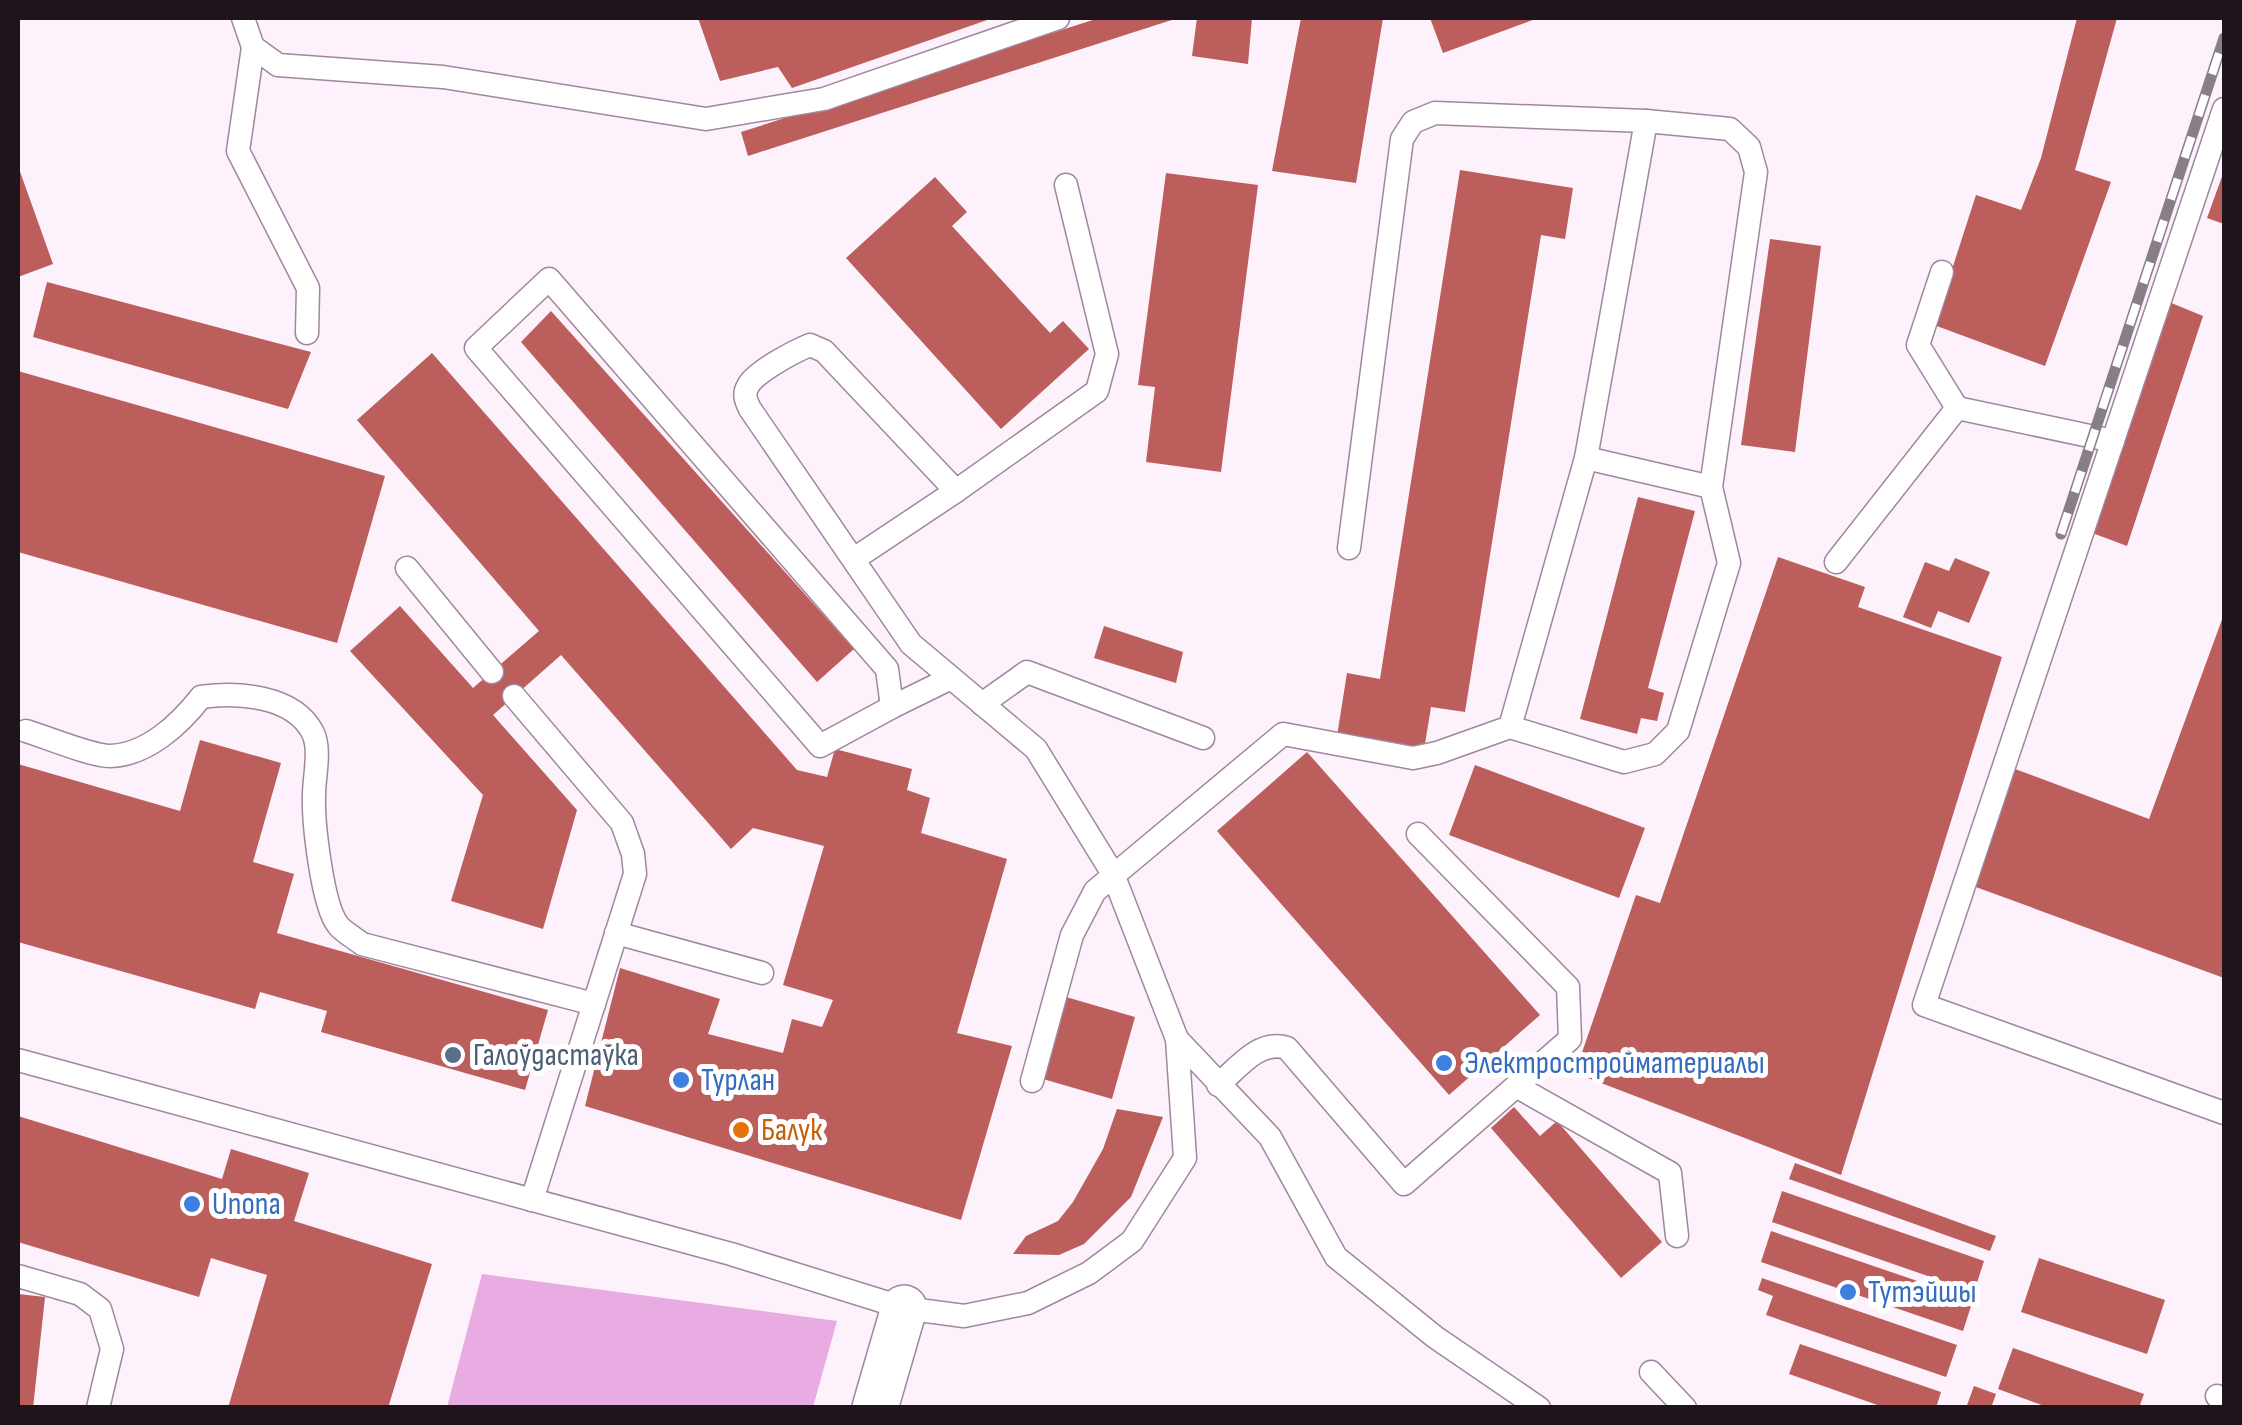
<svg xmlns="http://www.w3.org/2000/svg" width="2242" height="1425" font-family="'Sofia Sans Condensed',sans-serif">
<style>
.green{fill:#e8abe2}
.building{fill:#bb5e5c}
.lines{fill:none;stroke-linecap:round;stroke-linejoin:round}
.lane-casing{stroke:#a0879d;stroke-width:25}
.street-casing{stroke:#a0879d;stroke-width:48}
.lane{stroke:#fff;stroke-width:22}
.street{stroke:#fff;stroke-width:45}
.rail-casing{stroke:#887e87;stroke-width:11}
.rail{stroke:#fff;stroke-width:8;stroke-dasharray:22;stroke-linecap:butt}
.service-dot{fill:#5c6f8a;stroke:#fff;stroke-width:4}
.shop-dot{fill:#3f7fe0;stroke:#fff;stroke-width:4}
.food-dot{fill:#e8710a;stroke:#fff;stroke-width:4}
.labels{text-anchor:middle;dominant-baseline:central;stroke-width:10;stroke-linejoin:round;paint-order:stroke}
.service-label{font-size:32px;fill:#4e5e75;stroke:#fff;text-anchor:start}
.shop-label{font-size:32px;fill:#366cbe;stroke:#fff;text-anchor:start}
.food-label{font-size:32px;fill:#c56008;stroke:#fff;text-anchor:start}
</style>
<rect width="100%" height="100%" fill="#fdf1fb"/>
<path class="green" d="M482 1274 837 1321 813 1407H447Z"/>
<g class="building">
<path d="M698 18H993L792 88 778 67 720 81Z"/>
<path d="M1099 18H1178L748 156 741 132Z"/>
<path d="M1197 18H1252L1248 64 1192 56Z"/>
<path d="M1301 18H1383L1356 183 1272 171Z"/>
<path d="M1430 18H1538L1443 53Z"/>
<path d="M2077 18H2117L2075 170 2111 182 2045 366 1934 325 1976 195 2021 210 2041 158Z"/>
<path d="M18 166 53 264 18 277Z"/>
<path d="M1460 170 1573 188 1565 239 1541 235 1465 712 1431 707 1424 750 1337 736 1347 673 1380 679Z"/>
<path d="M2224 171V224L2207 218Z"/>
<path d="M1166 173 1258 185 1221 472 1146 462 1155 387 1138 385Z"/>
<path d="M935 177 967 212 952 226 1050 333 1063 321 1089 349 1001 429 846 258Z"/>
<path d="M1770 239 1821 246 1795 452 1741 445Z"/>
<path d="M47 282 311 352 288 409 33 337Z"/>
<path d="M2169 302 2203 316 2127 546 2087 531Z"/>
<path d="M551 311 854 649 817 682 521 342Z"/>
<path d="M432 353 797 770 827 777 835 749 912 769 907 790 930 798 921 833 1007 859 957 1033 1012 1046 961 1220 585 1106 620 968 720 999 708 1034 783 1053 792 1019 822 1027 833 1000 783 985 824 846 753 828 731 849 561 655 493 715 577 810 543 929 451 901 483 795 350 651 400 606 473 688 539 631 357 420Z"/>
<path d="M18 371 385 476 337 643 18 552Z"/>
<path d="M1638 497 1695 511 1648 688 1664 693 1657 721 1641 718 1637 734 1580 719Z"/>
<path d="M1778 557 1865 587 1858 607 2002 657 1841 1175 1575 1073 1636 895 1660 903Z"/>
<path d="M1955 558 1990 572 1969 623 1938 611 1931 628 1903 617 1925 562 1949 571Z"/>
<path d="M2224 614V978L1973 886 2015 769 2149 819Z"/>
<path d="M1104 626 1183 652 1176 683 1094 658Z"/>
<path d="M200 740 281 763 253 862 294 874 277 933 548 1010 525 1090 321 1032 327 1011 260 992 255 1009 18 942V764L180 811Z"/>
<path d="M1307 752 1540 1015 1449 1095 1217 831Z"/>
<path d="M1475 765 1645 828 1619 898 1449 835Z"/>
<path d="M1066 997 1135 1017 1112 1099 1043 1079Z"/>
<path d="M1514 1107 1540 1136 1557 1121 1662 1242 1621 1278 1491 1128Z"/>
<path d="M1117 1109 1163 1117 1131 1197 1084 1244 1059 1255 1013 1254 1026 1236 1058 1221 1073 1202 1103 1149Z"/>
<path d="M18 1116 222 1179 231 1149 309 1173 294 1221 432 1264 388 1408H228L267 1275 211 1258 199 1297 18 1242Z"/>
<path d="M1795 1163 1996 1236 1990 1251 1789 1179Z"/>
<path d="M1782 1191 1984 1261 1974 1292 1772 1222Z"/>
<path d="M1771 1231 1973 1300 1963 1331 1761 1262Z"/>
<path d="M2039 1258 2165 1300 2147 1354 2021 1312Z"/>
<path d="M1762 1278 1957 1345 1946 1377 1766 1315 1773 1296 1758 1290Z"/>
<path d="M18 1294 45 1297 33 1408H18Z"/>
<path d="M1800 1344 1941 1392 1936 1408H1886L1789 1374Z"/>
<path d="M2013 1348 2144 1394 2139 1408H2050L1998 1389Z"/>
<path d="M1974 1386 1996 1394 1991 1408H1966Z"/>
</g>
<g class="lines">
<g class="lane-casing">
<g id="lane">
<path d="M243 18 253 47 278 65 443 77 706 119 824 99 1058 18"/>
<path d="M253 47 238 151 308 288 307 333"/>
<path d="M2224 109 1924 1005 2224 1113"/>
<path d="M1942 272 1918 345 1957 408"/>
<path d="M549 279 887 669 892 707 820 746 476 348Z"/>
<path d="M1586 458 1711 487 1756 172 1749 147 1730 129 1646 121"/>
<path d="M956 491 1097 391 1107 354 1066 185"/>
<path d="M1836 562 1957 408 2113 441"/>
<path d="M407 568 492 672"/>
<path d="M514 696 622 823 633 854 635 874 532 1200"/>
<path d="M982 704 1027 672 1203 738"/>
<path d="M892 707 951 678"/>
<path d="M1510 727 1624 762 1655 754 1678 731 1729 563 1711 487"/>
<path d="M26 731C46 737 91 756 110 756 147 755 180 724 201 697 237 692 294 695 313 733 321 750 314 777 314 795 313 821 322 905 338 925 343 932 355 938 362 944L594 1004"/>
<path d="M616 933 762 973"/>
<path d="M1177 1039 1270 1137 1336 1257 1435 1337 1539 1408"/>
<path d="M18 1060 731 1254 904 1308 964 1316 1028 1303 1089 1273 1132 1241 1185 1158 1177 1039 1113 874 1036 749 911 644 750 409C746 401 743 394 748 386 755 372 795 351 810 345L824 351 956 491 854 559"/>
<path d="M1032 1081 1072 935 1095 891 1283 734 1413 758 1437 753 1510 727 1586 458 1646 121 1435 113 1413 122 1402 139 1349 548"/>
<path d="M1218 1085C1238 1068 1259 1039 1287 1048L1404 1184 1570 1039 1568 987 1418 834"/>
<path d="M1516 1086 1670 1173 1677 1236"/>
<path d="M18 1276 80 1294 100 1309 112 1349 98 1408"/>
<path d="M1651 1372 1685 1408"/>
<path d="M2217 1396 2224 1399"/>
</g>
</g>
<g class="street-casing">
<path id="street" d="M875 1408 904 1308"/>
</g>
<use href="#lane" class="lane"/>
<use href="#street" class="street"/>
<g class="rail-casing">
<path id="rail" d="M2061 534 2224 38"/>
</g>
<use href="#rail" class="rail"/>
</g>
<circle class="service-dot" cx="453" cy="1055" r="10"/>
<g class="shop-dot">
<circle cx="1444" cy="1063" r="10"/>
<circle cx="681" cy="1080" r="10"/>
<circle cx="192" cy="1204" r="10"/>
<circle cx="1848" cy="1292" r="10"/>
</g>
<circle class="food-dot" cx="741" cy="1130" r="10"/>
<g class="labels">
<g class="service-label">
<text x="473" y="1055">Галоўдастаўка</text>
</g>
<g class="shop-label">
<text x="1464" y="1063">Электростройматериалы</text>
<text x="701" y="1080">Турлан</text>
<text x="212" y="1204">Unona</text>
<text x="1868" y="1292">Тутэйшы</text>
</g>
<g class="food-label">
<text x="761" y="1130">Балук</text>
</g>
</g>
<rect width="2242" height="1425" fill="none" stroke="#1d141c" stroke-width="40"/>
</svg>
